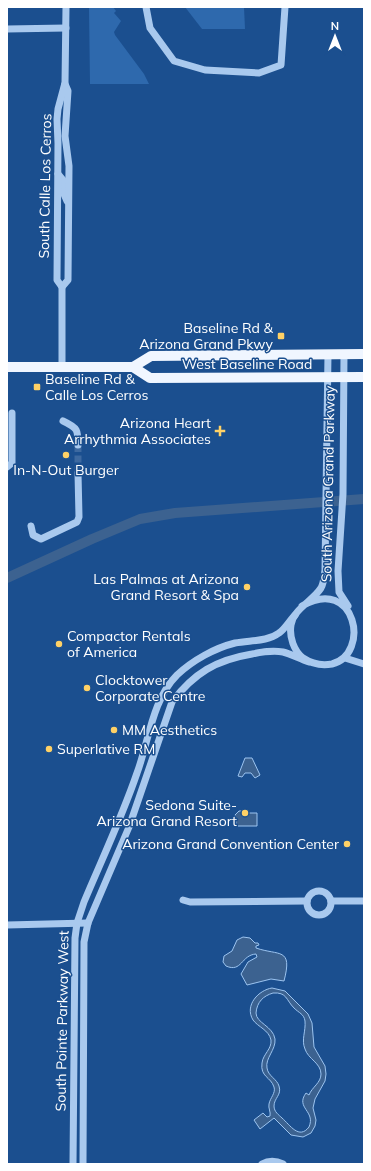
<svg xmlns="http://www.w3.org/2000/svg" width="371" height="1171" font-family="Mulish,sans-serif">
<style>
.green{fill:#2e69ad}
.water{fill:#3c6290;stroke:#9cc4f0;fill-rule:evenodd}
.lines{fill:none;stroke-linecap:round;stroke-linejoin:round}
.canal{stroke:#3c6290;stroke-width:10}
.minor-tunnel{stroke:#3d69a0;stroke-width:7;stroke-dasharray:7 3.5;stroke-linecap:butt}
.minor{stroke:#a9c9ee;stroke-width:7}
.major{stroke:#f0f6ff;stroke-width:10}
.poi-dot{fill:#ffd166;stroke:#1b4f8f;stroke-width:1.5}
.labels{text-anchor:middle;dominant-baseline:central;stroke-width:3;stroke-linejoin:round;paint-order:stroke}
.street-label{font-size:14px;fill:#fff;stroke:#1b4f8f}
.poi-label{font-size:14px;fill:#fff;stroke:#1b4f8f;text-anchor:end}
</style>
<rect width="100%" height="100%" fill="#1b4f8f"/>
<g class="green">
<path d="M89 7H113L116 11 114 13 121 21 114 32 115 35 144 74 149 84H90Z"/>
<path d="M185 7H244L245 29H202Z"/>
</g>
<g class="water">
<path d="M245 758H252L260 775 255 778 251 773H245L242 777 238 776Z"/>
<path d="M239 811H243L245 813H257V826H238L236 823 235 815Z"/>
<path d="M243 937 250 938 255 943H258L259 945 256 946V948C279 956 293 947 284 981L271 979 247 985 241 974 248 962 257 957 256 954C241 955 242 973 226 966L223 962 224 956 232 951 237 940Z"/>
<path d="M272 988 285 991 308 1014 312 1023 314 1047 325 1066 326 1074 325 1081 315 1099 313 1108 316 1120 315 1126 311 1133 303 1137 291 1135 274 1118 260 1129 254 1120 263 1113 267 1117 270 1116C271 1112 268 1108 269 1104 270 1098 276 1093 274 1087 271 1077 260 1077 262 1063 263 1054 272 1049 271 1040 269 1030 258 1027 253 1020 244 1005 259 990 272 988ZM273 993C287 992 286 1000 294 1008 299 1013 304 1014 305 1021 306 1031 301 1040 305 1049 308 1059 321 1063 321 1074 321 1083 312 1087 309 1095L306 1093C295 1108 316 1111 309 1127 299 1140 290 1125 282 1118 279 1115 274 1112 274 1106 274 1098 282 1095 279 1086 277 1079 268 1076 267 1068 265 1058 276 1050 275 1039 273 1026 256 1023 256 1013 257 1002 263 996 273 993Z"/>
</g>
<g class="lines">
<path class="canal" d="M7 578 92 539 140 519 175 513 364 499"/>
<path class="minor-tunnel" d="M78 445V473"/>
<g class="minor">
<path d="M146 7 150 28 174 61 205 70 259 73 281 65 285 7"/>
<path d="M7 29 66 28"/>
<path d="M58 174 63 180 64 194 67 201"/>
<path d="M62 287 68 280 69 166 65 136 68 91 65 84"/>
<path d="M344 354 343 494 338 571 339 592 348 606"/>
<path d="M62 367V287L57 280 58 143 57 119 58 109 65 83 66 7"/>
<path d="M63 421C78 428 78 430 78 445"/>
<path d="M7 467 12 463V413"/>
<path d="M31 526 33 535 41 539 77 522 79 517 78 473"/>
<path d="M302 606C356 575 371 654 332 664 321 666 312 664 303 658 294 651 289 637 291 625 294 608 312 602 321 588 324 583 324 576 325 570L328 354"/>
<path d="M345 658 364 664"/>
<circle cx="319" cy="903" r="12"/>
<path d="M183 900 190 902 307 901"/>
<path d="M331 901H364"/>
<path d="M7 925 88 923"/>
<path d="M73 1164 75 938 77 923 84 902C102 859 122 817 137 773 149 741 152 700 177 675 193 660 215 648 235 643 250 640 267 642 279 633 285 629 290 620 295 615"/>
<path d="M83 1164 84 942 88 923 129 827 172 702C194 673 216 660 252 654 262 652 272 650 283 652 291 654 300 659 309 662"/>
<path d="M262 1164C269 1160 275 1160 283 1164"/>
</g>
<g class="major">
<path d="M7 367H133L151 356 364 354"/>
<path d="M133 367 150 378 364 377"/>
</g>
</g>
<g class="poi-dot">
<rect x="277" y="332" width="8" height="8" rx="2"/>
<rect x="33" y="383" width="8" height="8" rx="2"/>
<path d="M218 425h4v4h4v4h-4v4h-4v-4h-4v-4h4z"/>
<circle cx="66" cy="455" r="4"/>
<circle cx="247" cy="587" r="4"/>
<circle cx="59" cy="644" r="4"/>
<circle cx="87" cy="688" r="4"/>
<circle cx="114" cy="730" r="4"/>
<circle cx="49" cy="749" r="4"/>
<circle cx="245" cy="813" r="4"/>
<circle cx="347" cy="844" r="4"/>
</g>
<g class="labels">
<g class="street-label">
<text transform="translate(45 186) rotate(-89)">South Calle Los Cerros</text>
<text x="247" y="364">West Baseline Road</text>
<text transform="translate(328 484) rotate(-89)">South Arizona Grand Parkway</text>
<text transform="translate(62 1021) rotate(-89)">South Pointe Parkway West</text>
</g>
<g class="poi-label">
<text x="273" y="328">Baseline Rd &amp;<tspan x="273" dy="16">Arizona Grand Pkwy</tspan></text>
<text x="45" y="379" text-anchor="start">Baseline Rd &amp;<tspan x="45" dy="16">Calle Los Cerros</tspan></text>
<text x="211" y="423">Arizona Heart<tspan x="211" dy="16">Arrhythmia Associates</tspan></text>
<text x="66" y="470" text-anchor="middle">In-N-Out Burger</text>
<text x="239" y="579">Las Palmas at Arizona<tspan x="239" dy="16">Grand Resort &amp; Spa</tspan></text>
<text x="67" y="636" text-anchor="start">Compactor Rentals<tspan x="67" dy="16">of America</tspan></text>
<text x="95" y="680" text-anchor="start">Clocktower<tspan x="95" dy="16">Corporate Centre</tspan></text>
<text x="122" y="730" text-anchor="start">MM Aesthetics</text>
<text x="57" y="749" text-anchor="start">Superlative RM</text>
<text x="237" y="805">Sedona Suite-<tspan x="237" dy="16">Arizona Grand Resort</tspan></text>
<text x="339" y="844">Arizona Grand Convention Center</text>
</g>
</g>
<rect width="371" height="1171" fill="none" stroke="#ffffff" stroke-width="16"/>
<g transform="translate(335 36)" stroke="#1b4f8f" stroke-width="3" paint-order="stroke">
<path d="M0-3L7 15L0 10L-7 15Z" fill="#ffffff"/>
<text y="-6" font-size="11" font-weight="bold" text-anchor="middle" fill="#ffffff">N</text>
</g>
</svg>
